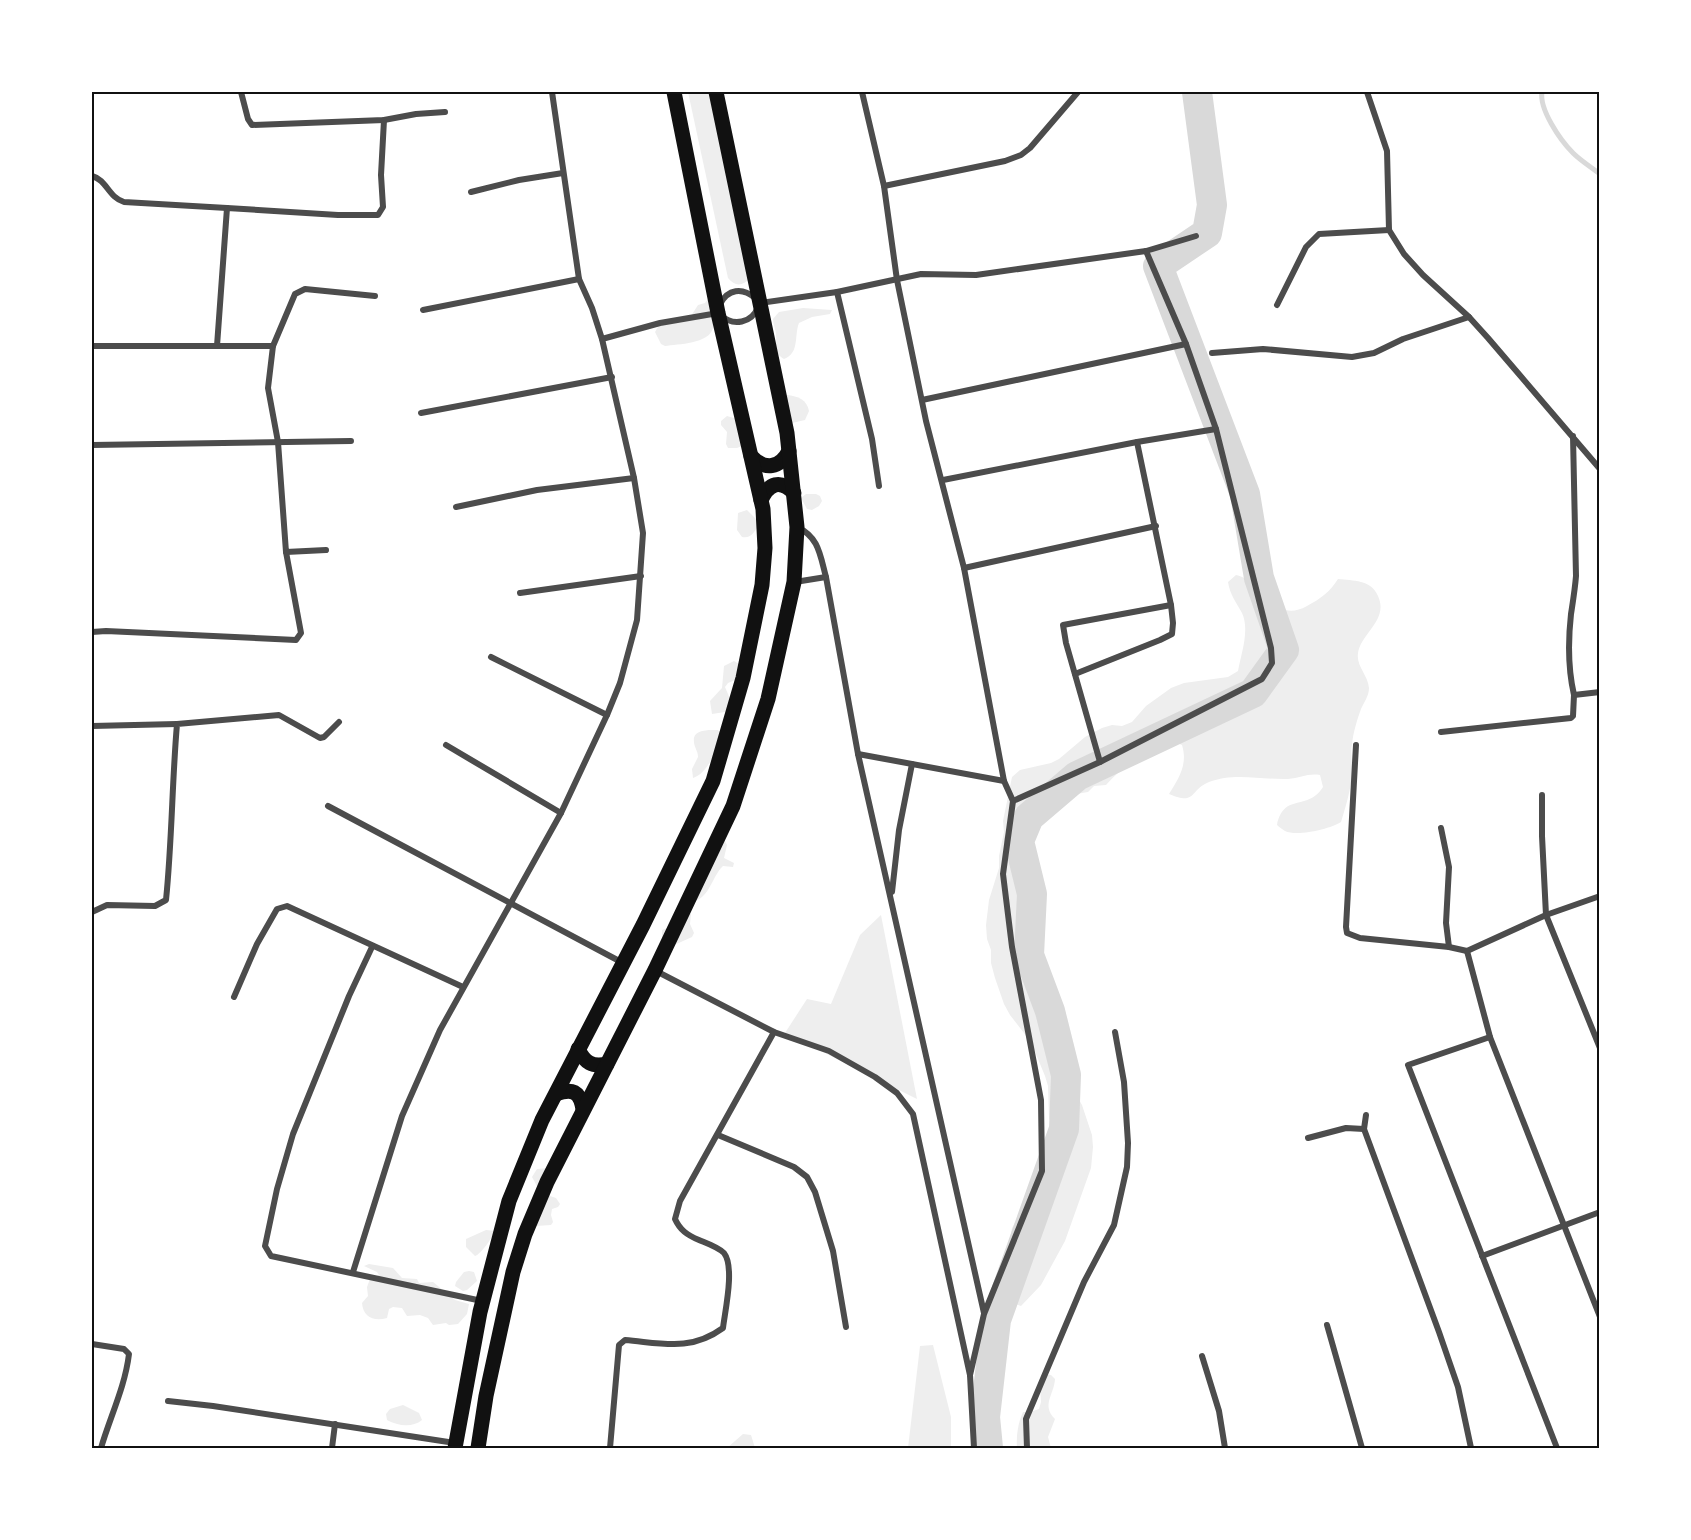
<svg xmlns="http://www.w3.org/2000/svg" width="1691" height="1540" font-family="Arial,sans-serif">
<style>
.green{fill:#eee}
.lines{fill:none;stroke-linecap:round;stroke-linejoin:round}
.stream{stroke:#d9d9d9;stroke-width:5}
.river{stroke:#d9d9d9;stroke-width:30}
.minor{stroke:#4c4c4c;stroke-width:6}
.primary{stroke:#111;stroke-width:15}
.neatline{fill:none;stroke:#111;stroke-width:2}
</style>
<rect width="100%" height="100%" fill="#fff"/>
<g class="green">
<path d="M688 92H712L750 278C743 286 735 287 728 278Z"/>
<path d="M708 299C709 307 714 320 713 328 709 344 678 344 665 346L661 344 655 332 659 325 683 322 691 316 698 305 705 303Z"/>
<path d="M803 308 832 310 830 314 812 317 799 323C794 335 800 353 784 359 773 352 777 346 776 335 776 330 773 325 773 319L779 312Z"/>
<path d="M787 395C798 396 807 400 809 411L805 420 792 423 783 397Z"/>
<path d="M727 416 737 419 742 446 737 448H728L726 444 727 432 721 425V421Z"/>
<path d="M806 494H816L820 496 822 501 819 506 812 510 807 509 801 498Z"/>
<path d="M747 510 758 521 759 525C754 532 751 539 742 537L737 530 738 513Z"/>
<path d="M1236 575C1265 581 1273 625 1307 606 1320 599 1330 592 1338 579 1353 581 1371 579 1378 596 1389 620 1361 633 1358 653 1356 666 1368 675 1369 688 1369 696 1364 702 1361 709 1357 720 1353 733 1352 745 1350 754 1353 763 1352 773 1351 789 1346 806 1341 822 1330 829 1297 837 1285 831 1282 829 1279 827 1277 825 1284 792 1307 812 1323 787L1320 775C1308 773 1300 778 1288 779 1263 780 1234 772 1209 782 1189 790 1197 806 1169 794 1179 778 1188 764 1182 745L1177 743C1169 746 1161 747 1154 751 1135 759 1119 770 1106 785L1094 786 1088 792 1047 799 1039 806 1032 833 1030 872 1028 885 1029 908 1040 959 1050 1049 1082 1105 1092 1135 1093 1147 1091 1168 1065 1241 1041 1285 1021 1306 1010 1302 1007 1298 1005 1263 1012 1228 1028 1200 1044 1182 1052 1162 1054 1151 1053 1128 1049 1118 1048 1086 1045 1076 1031 1042 1010 1015 1004 1004 995 978 991 963V950L987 939 986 925 989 900 999 868V856L1004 832 1003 821 1012 777 1020 770 1051 763 1059 759 1085 737 1102 728 1112 725 1122 726 1132 722 1146 706 1171 688 1184 683 1228 677 1238 671C1241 654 1250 630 1242 613 1236 602 1230 595 1228 582Z"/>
<path d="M734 661 739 664 735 680 728 683 725 687 731 701 725 712 712 714 710 701 722 688 724 666Z"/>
<path d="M718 730 723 735C718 748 707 774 693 778L692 769 698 757C698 751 694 747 694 742 692 729 709 730 718 730Z"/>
<path d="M724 839 727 845 724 858 734 863 733 867 723 866 721 868C711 880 709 898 692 902Z"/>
<path d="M687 911 691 914 690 924 694 933 692 937 672 946 662 939V930L671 927Z"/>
<path d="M881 915 917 1099 785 1033 807 999 831 1004 860 935Z"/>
<path d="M549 1168 548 1193 550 1196 556 1198 560 1204 558 1207 552 1209 551 1215 553 1222 551 1225 536 1226 538 1188 532 1177 537 1169Z"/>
<path d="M486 1230 495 1231C492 1238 481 1254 475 1256L466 1247V1239Z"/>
<path d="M369 1264 393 1268 402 1278 417 1279 419 1283 433 1282 455 1300 469 1304 467 1314 458 1324 449 1325 446 1323 433 1325 428 1318 420 1315 407 1316 402 1308 393 1307 389 1309 387 1318C374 1322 363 1317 362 1303L368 1296 367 1287 370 1279 379 1275 377 1272 364 1266Z"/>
<path d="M469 1271 474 1272 477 1281 467 1290 463 1291 455 1286 456 1282 464 1272Z"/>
<path d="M933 1345 951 1417V1448H908L920 1346Z"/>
<path d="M1045 1374 1051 1375 1055 1379C1054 1395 1041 1405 1055 1419L1048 1437 1051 1448H1017C1016 1436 1018 1423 1023 1412H1030L1039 1409 1041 1402 1040 1388Z"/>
<path d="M403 1405 419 1413 422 1420C412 1428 398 1426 387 1420L386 1414 390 1409Z"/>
<path d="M743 1434 751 1435 755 1448H727Z"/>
</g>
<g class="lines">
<path class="stream" d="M1542 92C1539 109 1560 140 1573 153 1581 161 1591 167 1600 174"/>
<path class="river" d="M988 1448 985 1417 996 1320 1064 1129 1066 1075 1050 1011 1029 955 1032 894 1019 841 1029 817 1077 776 1253 693 1284 650 1259 578 1245 494 1158 266 1207 233 1212 205 1197 92"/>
<g class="minor">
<path d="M241 92 248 119 252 125 384 120 416 114 445 112"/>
<path d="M862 92 884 186 897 280 926 421 964 568 1004 781 1013 801 1003 874 1012 947 1041 1100 1042 1171 984 1314 970 1375"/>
<path d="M1367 92 1387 151 1389 230 1404 254 1423 275 1469 317 1488 338 1600 469"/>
<path d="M92 176C107 180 108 197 124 202L227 208"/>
<path d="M884 186 1005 161 1021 155 1030 148 1078 92"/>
<path d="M471 192 519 180 563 173"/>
<path d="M837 292 872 439 879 486"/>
<path d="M760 303 837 292 921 274 976 275 1146 251 1196 236"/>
<path d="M720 304C728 289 742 287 755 298"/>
<path d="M1277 305 1306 247 1319 234 1389 230"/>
<path d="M423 310 579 279"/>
<path d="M721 315C733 327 752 323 758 307"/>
<path d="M602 339 660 323 718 313"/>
<path d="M92 346H273L295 294 305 289 375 296"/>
<path d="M217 346 227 208 338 215H378L383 207 381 175 384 120"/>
<path d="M273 346 268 388 278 442 286 552 326 550"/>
<path d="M1212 353 1263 349 1352 357 1374 353 1403 339 1469 317"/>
<path d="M922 400 1186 344"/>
<path d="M421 413 612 377"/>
<path d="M1573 436 1576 576C1575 589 1573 601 1571 614 1568 641 1568 669 1574 695"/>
<path d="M92 445 351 441"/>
<path d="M943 480 1137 442 1216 429"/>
<path d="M456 507 537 490 634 478"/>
<path d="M797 527C819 537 820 555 826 577L858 754 984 1313"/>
<path d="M964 568 1156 526"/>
<path d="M795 582 826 577"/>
<path d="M520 593 641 576"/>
<path d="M92 632 106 631 296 640 301 633 286 552"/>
<path d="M491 657 607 715"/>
<path d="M1075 674 1160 640 1172 634 1173 623 1171 605 1137 442"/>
<path d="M92 726 177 724"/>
<path d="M1441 732 1571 718 1573 716 1574 695 1600 692"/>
<path d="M446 745 561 813"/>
<path d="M1356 745 1346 927 1347 933 1360 938 1449 947 1467 951"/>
<path d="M858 754 1004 781"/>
<path d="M1100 762 1066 643 1063 625 1171 605"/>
<path d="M1542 795V836L1546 915 1600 1048"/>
<path d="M1013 801 1100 762 1262 679 1272 663 1271 648 1216 429 1186 344 1146 251"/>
<path d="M328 806 623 963"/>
<path d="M1441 828 1449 867 1446 923 1449 947"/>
<path d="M892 892 899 830 912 764"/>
<path d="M92 912 107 905 155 906 166 900C172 841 172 782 177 724L279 715 320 738 324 737 339 722"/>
<path d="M372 947 349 996 293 1134 277 1189 265 1246 271 1256 482 1301"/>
<path d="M1467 951 1490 1037 1600 1317"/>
<path d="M1467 951 1546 915 1600 896"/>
<path d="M656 971 774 1032 829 1051 875 1077 897 1093 913 1114 970 1375 974 1448"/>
<path d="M234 997 257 944 277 909 287 906 463 987"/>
<path d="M1490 1037 1408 1065 1557 1448"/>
<path d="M1366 1115 1364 1129 1439 1332 1458 1387 1471 1448"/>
<path d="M718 1135 794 1167 807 1177 815 1192 833 1251 846 1327"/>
<path d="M1308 1138 1346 1128 1364 1129"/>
<path d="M1482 1256 1600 1212"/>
<path d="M353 1272 402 1116 440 1030 561 813 607 715 620 683 637 620 643 533 634 478 602 339 592 308 579 279 552 92"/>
<path d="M1327 1325 1362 1448"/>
<path d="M92 1344 124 1349 129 1354C125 1387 110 1417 101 1448"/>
<path d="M1202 1356 1219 1411 1225 1448"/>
<path d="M168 1401 213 1406 455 1443"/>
<path d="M332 1448 335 1424"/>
<path d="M610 1448 619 1345 625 1340C662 1343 690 1352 723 1328 725 1311 735 1267 724 1253 718 1247 706 1243 699 1240 687 1235 680 1230 675 1219L680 1201 774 1032"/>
<path d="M1027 1448 1026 1419 1084 1282 1114 1225 1127 1167 1128 1143 1124 1082 1115 1032"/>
</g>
<g class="primary">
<path d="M751 456C765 471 780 468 789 451"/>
<path d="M761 500C769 483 780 479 794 493"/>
<path d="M578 1049C585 1063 592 1067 607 1064"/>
<path d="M556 1094C572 1088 580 1091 583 1109"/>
<path d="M455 1448 480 1312 509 1201 542 1120 643 925 713 781 743 678 762 585 765 548 763 509 718 313 674 92"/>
<path d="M478 1448 486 1396 513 1272 525 1234 547 1182 655 970 733 806 768 699 794 582 797 527 787 433 716 92"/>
</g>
</g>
<rect width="1691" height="1540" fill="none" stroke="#ffffff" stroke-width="186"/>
<rect x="93" y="93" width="1505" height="1354" class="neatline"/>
</svg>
